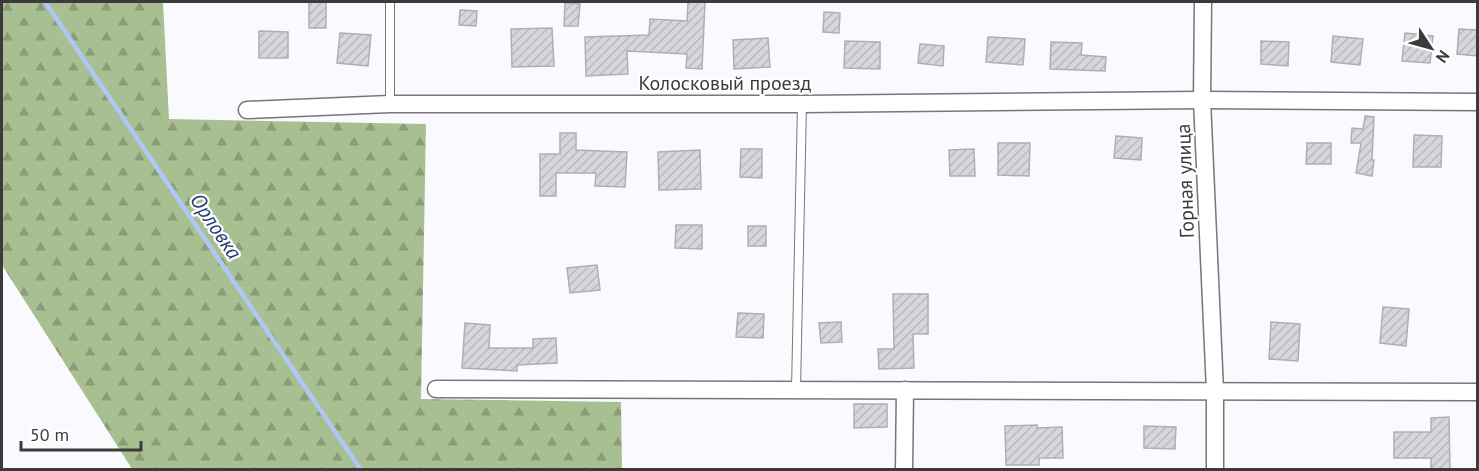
<svg xmlns="http://www.w3.org/2000/svg" width="1479" height="471" font-family="'PT Sans',sans-serif">
<style>
.forest{fill:url(#forest-firs)}
.lines{fill:none;stroke-linecap:round;stroke-linejoin:round}
.stream{stroke:#afc7f4;stroke-width:4.5}
.building{fill:url(#building-hatch);stroke:#aeaeb5;stroke-width:1.5}
.lane-casing{stroke:#76767c;stroke-width:10}
.street-casing{stroke:#76767c;stroke-width:19}
.lane{stroke:#fff;stroke-width:8}
.street{stroke:#fff;stroke-width:16}
.labels{text-anchor:middle;dominant-baseline:central;stroke-width:4.5;stroke-linejoin:round;paint-order:stroke}
.street-label{font-size:20px;fill:#3b3b3d;stroke:#fff}
.water-label{font-size:21px;font-style:italic;fill:#233e75;stroke:#fff}
</style>
<defs>
<pattern id="forest-firs" width="22" height="20" patternUnits="userSpaceOnUse" patternTransform="scale(1.5)"><rect width="22" height="20" fill="#a8c091"/><path d="M5 1l3.5 6h-7zM16 11l3.5 6h-7z" fill="#8a9d78"/></pattern>
<pattern id="building-hatch" width="6" height="6" patternUnits="userSpaceOnUse" patternTransform="scale(1.5)"><rect width="6" height="6" fill="#d6d6dd"/><path d="M-1 1l2-2M0 6l6-6M5 7l2-2" fill="none" stroke="#b9b9bf"/></pattern>
</defs>
<rect width="100%" height="100%" fill="#fafafe"/>
<path class="forest" d="M2 2H163L169 119 426 124 421 399 621 402 622 469H132L2 265Z"/>
<g class="lines">
<path class="stream" d="M45 2 361 470"/>
</g>
<g class="building">
<rect x="309" y="2" width="17" height="26"/>
<path d="M688 2H705L702 69 686 68 687 54 627 51 628 74 586 76 585 37 649 35 650 19 687 21Z"/>
<path d="M565 3 580 4 578 26H564Z"/>
<path d="M460 10 477 11 476 26 459 25Z"/>
<path d="M824 12 840 13 839 33 823 32Z"/>
<path d="M552 28 554 66 512 67 511 29Z"/>
<path d="M1459 29 1478 30V56L1457 54Z"/>
<path d="M259 31 288 32V58H259Z"/>
<path d="M340 33 371 35 368 66 337 63Z"/>
<path d="M1405 33 1433 36 1430 63 1402 61Z"/>
<path d="M1333 36 1363 39 1360 65 1331 62Z"/>
<path d="M988 37 1025 39 1023 65 986 62Z"/>
<path d="M768 38 770 67 734 69 733 40Z"/>
<path d="M845 41 880 42V69L844 68Z"/>
<path d="M1261 41 1289 42 1288 66 1261 64Z"/>
<path d="M1051 42 1082 43 1081 55 1106 57 1105 71 1050 69Z"/>
<path d="M920 44 944 46 943 66 918 63Z"/>
<path d="M1365 116 1374 117 1372 160H1374L1372 176 1356 173 1361 143H1351L1352 128 1363 129Z"/>
<path d="M560 133H576V150L627 152 625 187 595 186 596 173H556V196H540V154H560Z"/>
<path d="M1414 135 1442 136 1441 167H1413Z"/>
<path d="M1116 136 1142 138 1141 160 1114 158Z"/>
<path d="M998 143H1030L1029 176 998 175Z"/>
<path d="M1307 143H1331V164H1306Z"/>
<path d="M741 149H762V178L740 177Z"/>
<path d="M974 149 975 176H950L949 150Z"/>
<path d="M700 150 701 189 659 190 658 152Z"/>
<path d="M676 225H702V249L675 248Z"/>
<rect x="748" y="226" width="18" height="20"/>
<path d="M597 265 600 290 570 293 567 268Z"/>
<path d="M893 294H928V334H913L914 368 879 369 878 349H894Z"/>
<path d="M1383 307 1409 309 1406 346 1380 343Z"/>
<path d="M738 313 764 314 763 338 736 337Z"/>
<path d="M841 322 842 342 821 343 819 323Z"/>
<path d="M1271 322 1300 324 1298 361 1269 359Z"/>
<path d="M465 323 490 325 489 348H533V339L556 338 557 363 517 365V371L462 368Z"/>
<path d="M854 404H887V427L854 428Z"/>
<path d="M1449 417 1450 470H1431V458H1394V432H1431V418Z"/>
<path d="M1037 425V428L1062 427 1063 458H1039V465H1006L1005 426Z"/>
<path d="M1144 426 1176 427 1175 449 1144 448Z"/>
</g>
<g class="lines">
<g class="lane-casing">
<g id="lane">
<path d="M390 104V2"/>
<path d="M796 390 802 104"/>
</g>
</g>
<g class="street-casing">
<g id="street">
<path d="M1203 2 1202 100 1215 391V470"/>
<path d="M247 110 390 104H802L1202 100 1478 102"/>
<path d="M436 389 1478 392"/>
<path d="M904 470 905 390"/>
</g>
</g>
<use href="#lane" class="lane"/>
<use href="#street" class="street"/>
</g>
<g class="labels">
<g class="street-label">
<text x="725" y="83">Колосковый проезд</text>
<text transform="translate(1185 181) rotate(-92)">Горная улица</text>
</g>
<g class="water-label">
<text transform="translate(216 226) rotate(56)">Орловка</text>
</g>
</g>
<rect width="1479" height="471" fill="none" stroke="#3b3b3d" stroke-width="6"/>
<g transform="translate(1431 48) rotate(126)" stroke="#ffffff" stroke-width="4.5" paint-order="stroke">
<path d="M0-4.5L10 22L0 15L-10 22Z" fill="#3b3b3d"/>
<text y="-9" font-size="16" font-weight="bold" text-anchor="middle" fill="#3b3b3d">N</text>
</g>
<path d="M21 441v9h120v-9" fill="none" stroke="#3b3b3d" stroke-width="3"/>
<text x="30" y="441" font-size="18" fill="#3b3b3d" stroke="#ffffff" stroke-width="4.5" paint-order="stroke">50 m</text>
</svg>
